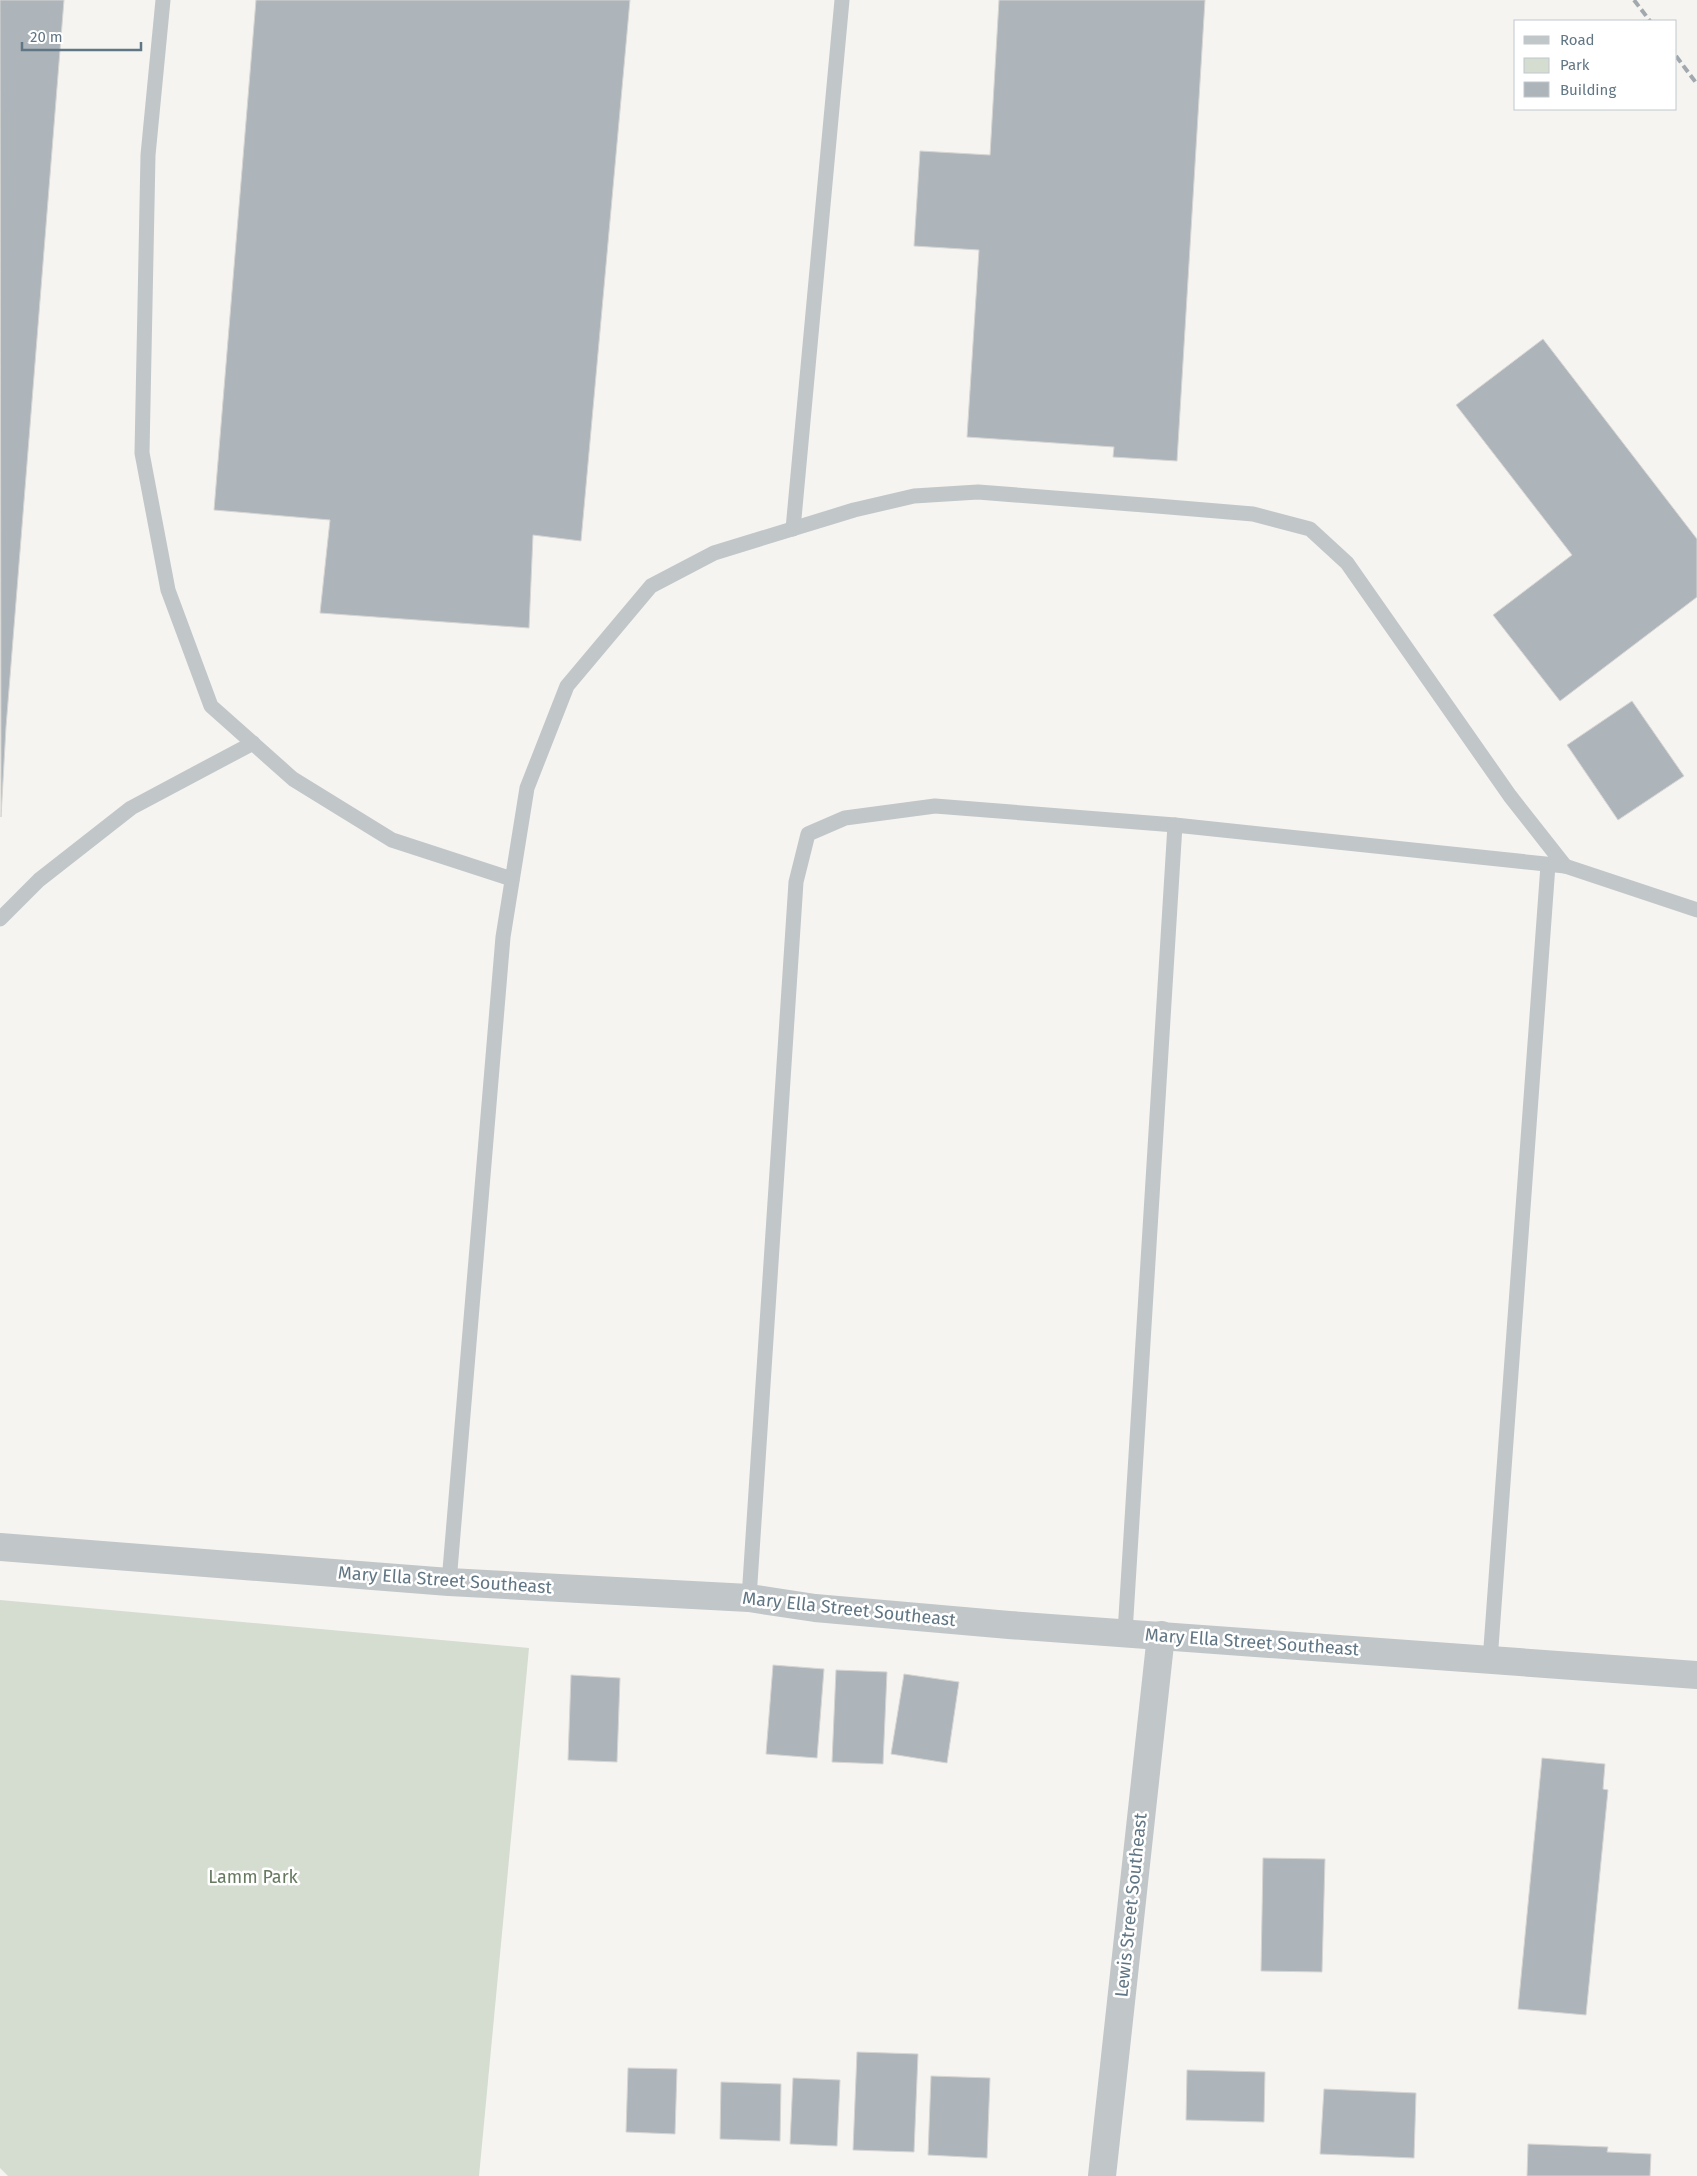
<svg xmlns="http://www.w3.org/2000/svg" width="1697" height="2176" font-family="'Fira Sans',sans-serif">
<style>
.green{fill:#d5dcd0}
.building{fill:#adb5ba;stroke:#d6d5d3}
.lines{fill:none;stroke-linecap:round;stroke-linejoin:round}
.service{stroke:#c1c6c9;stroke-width:15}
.minor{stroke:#c1c6c9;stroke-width:28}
.tertiary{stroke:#c1c6c9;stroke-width:28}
.rail{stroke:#a1a9ae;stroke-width:4;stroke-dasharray:8 4;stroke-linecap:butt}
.labels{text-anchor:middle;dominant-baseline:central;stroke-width:5;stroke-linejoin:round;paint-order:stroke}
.street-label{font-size:18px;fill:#617684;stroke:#fff}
.park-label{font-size:18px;fill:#667a60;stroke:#fff}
</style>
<rect width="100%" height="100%" fill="#f5f4f0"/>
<path class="green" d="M0 1600 529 1648 479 2176H8L0 2168Z"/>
<g class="building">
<path d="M0 0H64L6 727 1 817Z"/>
<path d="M256 0H630L581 541 533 535 529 628 320 613 330 520 214 510Z"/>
<path d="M999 0H1205L1177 461 1113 457 1114 447 967 437 979 250 914 246 920 151 990 155Z"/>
<path d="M1543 339 1697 539V597L1560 701 1493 615 1572 555 1456 405Z"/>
<path d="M1632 701 1684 776 1618 820 1567 745Z"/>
<path d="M773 1665 824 1669 817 1758 766 1754Z"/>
<path d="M836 1670 887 1672 883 1764 832 1762Z"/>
<path d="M904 1674 959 1682 947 1763 891 1754Z"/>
<path d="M571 1675 620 1678 617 1762 568 1760Z"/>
<path d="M1542 1758 1605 1764 1603 1789 1608 1790 1586 2015 1518 2009Z"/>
<path d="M1263 1858 1325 1859 1322 1972 1261 1971Z"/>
<path d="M857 2052 918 2054 914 2152 853 2150Z"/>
<path d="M628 2068 677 2069 675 2134 626 2132Z"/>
<path d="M1187 2070 1265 2072 1264 2122 1186 2120Z"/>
<path d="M931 2076 990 2078 987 2158 928 2155Z"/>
<path d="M793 2078 840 2080 837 2146 790 2144Z"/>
<path d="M721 2082 781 2084 780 2141 720 2139Z"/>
<path d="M1324 2089 1416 2093 1414 2158 1320 2154Z"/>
<path d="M1528 2144 1608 2147 1607 2152 1651 2154 1650 2176H1527Z"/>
</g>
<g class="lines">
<g class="service">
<path d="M163 0 148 155 142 453 168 590 211 706 293 779 392 840 512 879"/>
<path d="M793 529 842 0"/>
<path d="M0 919 39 880 131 808 253 743"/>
<path d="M449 1582 503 937 527 788 567 686 651 586 714 553 854 510 914 496 978 492 1157 506 1253 514 1310 529 1347 563 1510 796 1565 866"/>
<path d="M749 1598 796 882 808 834 845 818 935 806 1175 825 1565 866 1697 910"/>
<path d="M1125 1633 1175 825"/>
<path d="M1490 1661 1548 865"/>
</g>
<path class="minor" d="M1102 2176 1161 1635"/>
<path class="tertiary" d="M0 1547 449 1582 749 1598 815 1608 1009 1625 1697 1675"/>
<g class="rail">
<path d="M1634 0 1650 21"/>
<path d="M1676 56 1697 84"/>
</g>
</g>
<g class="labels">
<g class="street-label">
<text transform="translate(445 1580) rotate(4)">Mary Ella Street Southeast</text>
<text transform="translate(849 1609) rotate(6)">Mary Ella Street Southeast</text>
<text transform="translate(1252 1642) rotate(4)">Mary Ella Street Southeast</text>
<text transform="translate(1131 1905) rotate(-84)">Lewis Street Southeast</text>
</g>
<g class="park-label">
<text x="253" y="1877">Lamm Park</text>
</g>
</g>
<rect x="1514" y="20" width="162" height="90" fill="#ffffff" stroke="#c0c8ce"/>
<rect x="1524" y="36" width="25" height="8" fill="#c1c6c9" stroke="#c0c8ce"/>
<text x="1560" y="45" font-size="15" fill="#617684">Road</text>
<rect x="1524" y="58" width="25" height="15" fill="#d5dcd0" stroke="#c0c8ce"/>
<text x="1560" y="70" font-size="15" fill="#617684">Park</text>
<rect x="1524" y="82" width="25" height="15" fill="#adb5ba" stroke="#c0c8ce"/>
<text x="1560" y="95" font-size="15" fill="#617684">Building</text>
<path d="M22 42v8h119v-8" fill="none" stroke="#617684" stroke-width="2.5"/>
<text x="30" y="42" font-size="15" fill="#617684" stroke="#ffffff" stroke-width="4" paint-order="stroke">20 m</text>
</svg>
